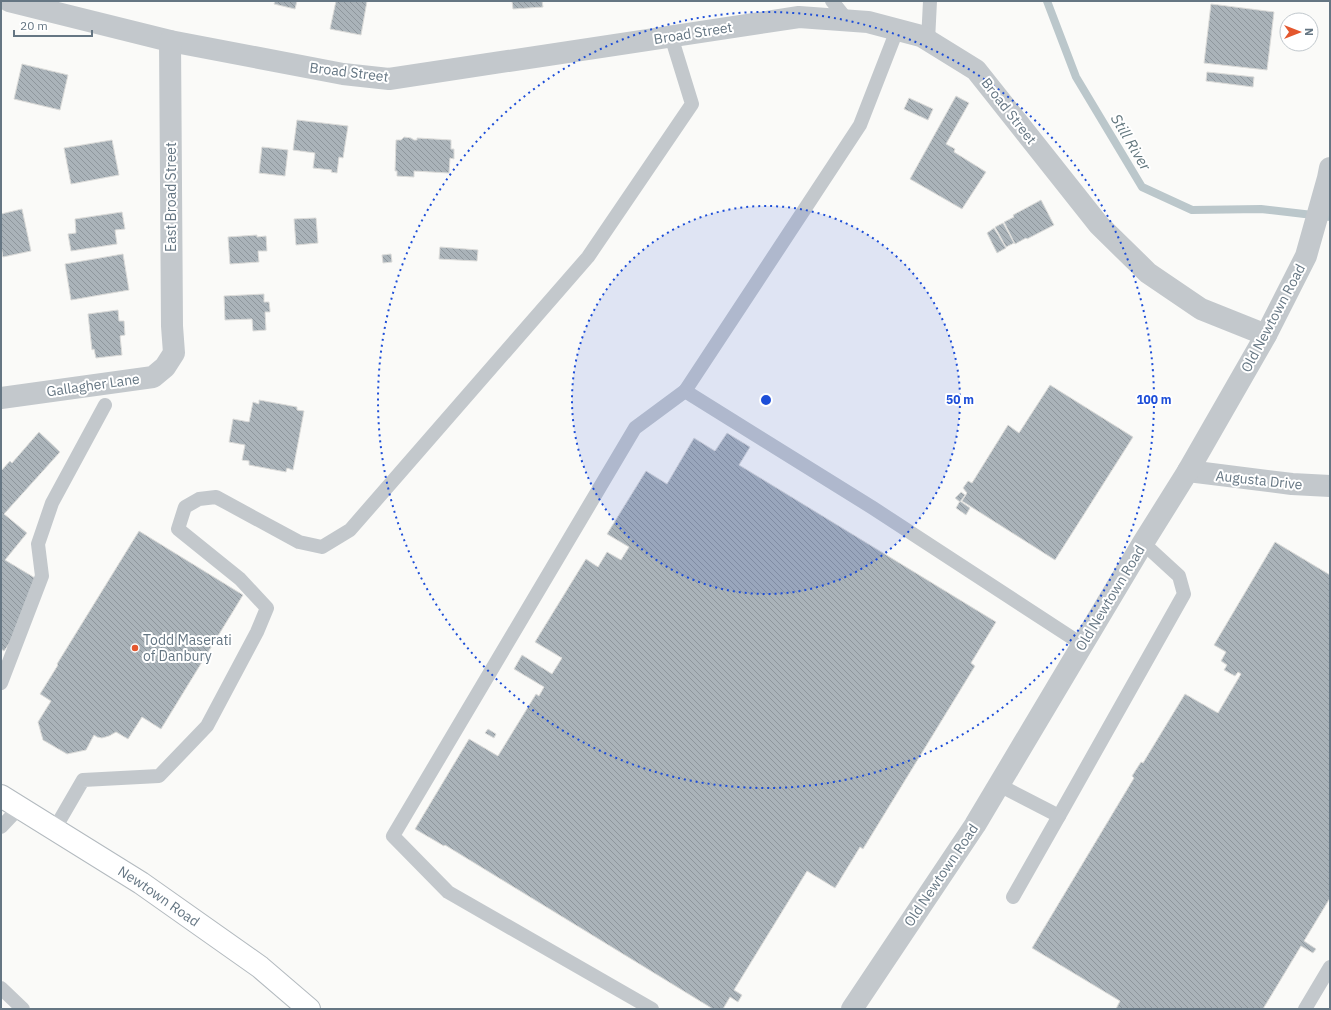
<svg xmlns="http://www.w3.org/2000/svg" width="1331" height="1010" font-family="'IBM Plex Sans',sans-serif">
<style>
.lines{fill:none;stroke-linecap:round;stroke-linejoin:round}
.stream{stroke:#bbc7cb;stroke-width:8}
.building{fill:url(#building-back-hatch);stroke:#dcdcda}
.secondary-casing{stroke:#b3babf;stroke-width:24}
.service{stroke:#c3c8cc;stroke-width:14}
.minor{stroke:#c3c8cc;stroke-width:22}
.secondary{stroke:#fff;stroke-width:22}
.ring{fill:none;stroke:#1d4ed8;stroke-width:2;stroke-dasharray:2 4}
.poi-dot{fill:#e4572e;stroke:#fff;stroke-width:1.5}
.labels{text-anchor:middle;dominant-baseline:central;stroke-width:4;stroke-linejoin:round;paint-order:stroke}
.street-label{font-size:14px;fill:#657683;stroke:#fff}
.poi-label{font-size:14px;fill:#657683;stroke:#fff;text-anchor:start}
.water-label{font-size:15px;font-style:italic;fill:#60757c;stroke:#fff}
.centre{fill:#1d4ed8;stroke:#fff;stroke-width:2}
.ring-label{font-size:12px;text-anchor:middle;font-weight:bold;fill:#1d4ed8;stroke:#fff;stroke-width:4;stroke-linejoin:round;paint-order:stroke}
</style>
<defs>
<pattern id="building-back-hatch" width="6" height="6" patternUnits="userSpaceOnUse"><rect width="6" height="6" fill="#aab3b9"/><path d="M-1 5l2 2M0 0l6 6M5-1l2 2" fill="none" stroke="#8e969c"/></pattern>
</defs>
<rect width="100%" height="100%" fill="#fafaf8"/>
<g class="lines">
<path class="stream" d="M1047 1 1076 77 1142 187 1192 210 1261 209 1330 217"/>
</g>
<g class="building">
<path d="M275 1H297L295 9 274 4Z"/>
<path d="M336 1H367L361 35 330 29Z"/>
<path d="M512 1H542L543 7 513 9Z"/>
<path d="M1211 4 1274 12 1267 70 1204 63Z"/>
<path d="M22 64 68 75 60 110 14 99Z"/>
<path d="M1207 72 1254 77 1253 87 1206 81Z"/>
<path d="M956 96 969 103 946 144 955 149 954 152 986 172 962 209 910 179Z"/>
<path d="M909 98 933 109 928 120 904 109Z"/>
<path d="M297 120 348 126 343 158 339 157 337 173 331 172 332 170 313 168 315 153 293 150Z"/>
<path d="M404 137 411 138 414 140H417V138L451 140V149H454V159L450 158 449 173 414 171V177L397 176V171H395L396 142V140H401Z"/>
<path d="M112 140 119 175 71 184 64 148Z"/>
<path d="M262 147 288 150 285 176 259 173Z"/>
<path d="M1041 200 1054 225 1027 239 1026 238 1015 244 1004 222 1014 217 1013 215Z"/>
<path d="M22 209 31 251 3 257 1 246V214Z"/>
<path d="M122 212 125 229 115 230 117 244 71 251 68 234 76 233 75 219Z"/>
<path d="M316 218 318 243 296 245 294 219Z"/>
<path d="M1003 223 1014 243 1006 247 995 227Z"/>
<path d="M994 228 1006 248 997 253 987 233Z"/>
<path d="M257 235V237L266 236 267 251H258L259 262 230 264 228 237Z"/>
<path d="M440 247 478 250 477 261 439 259Z"/>
<path d="M123 254 129 290 71 300 65 264Z"/>
<path d="M391 254 392 262 383 263 382 255Z"/>
<path d="M264 294V302H269L270 310V312H265L266 330 253 331 252 319 225 320 224 296Z"/>
<path d="M118 310 119 321H124L125 335 120 336 122 355 96 358 94 349 92 350 88 314Z"/>
<path d="M1050 385 1133 437 1055 560 962 501 967 493 963 488 968 481 972 483 1008 425 1019 433Z"/>
<path d="M259 400 297 407V410L304 411 293 470 287 468 286 472 249 465V461L242 460 245 445 229 442 233 419 249 422 253 402 259 404Z"/>
<path d="M39 432 60 452 4 514 27 533 5 560 35 578 14 637 4 651 1 649V471L10 461 12 463Z"/>
<path d="M727 433 750 447 739 465 996 622 971 663 975 666 863 849 860 847 835 888 807 871 734 990 742 995 738 1002 730 997 723 1009H713L445 845 444 846 415 829 469 739 498 756 536 694 539 696 544 687 514 669 522 655 552 674 562 658 535 642 586 559 598 567 607 552 621 560 629 547 607 534 646 471 667 484 694 438 715 451Z"/>
<path d="M961 492 965 495 960 502 955 498Z"/>
<path d="M960 501 970 508 966 515 956 508Z"/>
<path d="M139 531 243 595 161 729 142 717 128 739 116 732 109 736 102 738 97 737 94 735 86 750 67 754 43 740 38 722 51 701 40 694 58 665 57 664Z"/>
<path d="M1275 542 1330 575V898L1304 941 1316 949 1313 953 1301 946 1263 1009H1116L1120 1001 1032 948 1134 778 1132 776 1141 762 1143 763 1185 694 1218 713 1241 674 1238 672 1235 676 1224 670 1227 665 1221 661 1226 652 1214 645Z"/>
<path d="M488 729 496 734 494 738 485 733Z"/>
</g>
<g class="lines">
<g class="secondary-casing">
<g id="secondary">
<path id="s1" d="M1 796 141 883 260 967 309 1009"/>
</g>
</g>
<g class="service">
<path d="M832 1 848 21"/>
<path d="M928 41 930 1"/>
<path d="M685 391 860 125 897 30"/>
<path d="M1 683 42 576 38 544 52 503 105 405"/>
<path d="M999 785 1059 816 1184 594 1179 576 1143 543"/>
<path d="M1 827 19 808"/>
<path d="M54 830 83 780 159 776 207 726 257 632 267 608 240 579 178 529 185 507 199 499 216 497 299 542 322 547 350 530 588 257 692 104 671 36"/>
<path d="M1013 897 1059 816"/>
<path d="M1 988 23 1009"/>
<path d="M652 1009 448 892 393 836 635 428 685 391 873 508 1083 645"/>
<path d="M1305 1009 1330 967"/>
</g>
<g class="minor">
<path d="M9 1 170 41 343 74 389 79 799 17 868 22 921 36 976 70 1099 225 1148 273 1201 309 1266 335"/>
<path d="M1 398 153 377 165 367 174 353 172 326 170 41"/>
<path d="M1188 471 1292 484 1330 486"/>
<path d="M852 1009 975 825 1143 543 1188 471 1266 335 1306 256 1328 178 1330 168"/>
</g>
<use href="#secondary" class="secondary"/>
</g>
<circle cx="766" cy="400" r="194" fill="#1d4ed8" fill-opacity=".12"/>
<g class="ring">
<circle cx="766" cy="400" r="194"/>
<circle cx="766" cy="400" r="388"/>
</g>
<circle class="poi-dot" cx="135" cy="648" r="4"/>
<g class="labels">
<g class="street-label">
<text transform="translate(693 33) rotate(-9)">Broad Street</text>
<text transform="translate(349 72) rotate(7)">Broad Street</text>
<text transform="translate(1009 111) rotate(52)">Broad Street</text>
<text transform="translate(171 197) rotate(-90)">East Broad Street</text>
<text transform="translate(1273 318) rotate(-62)">Old Newtown Road</text>
<text transform="translate(93 385) rotate(-8)">Gallagher Lane</text>
<text transform="translate(1259 480) rotate(6)">Augusta Drive</text>
<text transform="translate(1110 598) rotate(-59)">Old Newtown Road</text>
<text transform="translate(941 875) rotate(-56)">Old Newtown Road</text>
<text stroke="none"><textPath href="#s1" startOffset="187">Newtown Road</textPath></text>
</g>
<g class="poi-label">
<text x="143" y="640">Todd Maserati<tspan x="143" dy="16">of Danbury</tspan></text>
</g>
<g class="water-label">
<text transform="translate(1131 142) rotate(59)">Still River</text>
</g>
</g>
<circle cx="766" cy="400" r="6" class="centre"/>
<g class="ring-label">
<text x="960" y="404">50 m</text>
<text x="1154" y="404">100 m</text>
</g>
<rect width="1331" height="1010" fill="none" stroke="#657683" stroke-width="4"/>
<g transform="translate(1299 32) rotate(90)"><circle r="19" fill="#ffffff" stroke="#c1c8cd"/>
<path d="M0-3L7 15L0 10L-7 15Z" fill="#e4572e"/>
<text y="-6" font-size="11" font-weight="bold" text-anchor="middle" fill="#657683">N</text>
</g>
<path d="M14 30v6h78v-6" fill="none" stroke="#657683" stroke-width="2"/>
<text x="20" y="30" font-size="12" fill="#657683" stroke="#ffffff" stroke-width="3" paint-order="stroke">20 m</text>
</svg>
